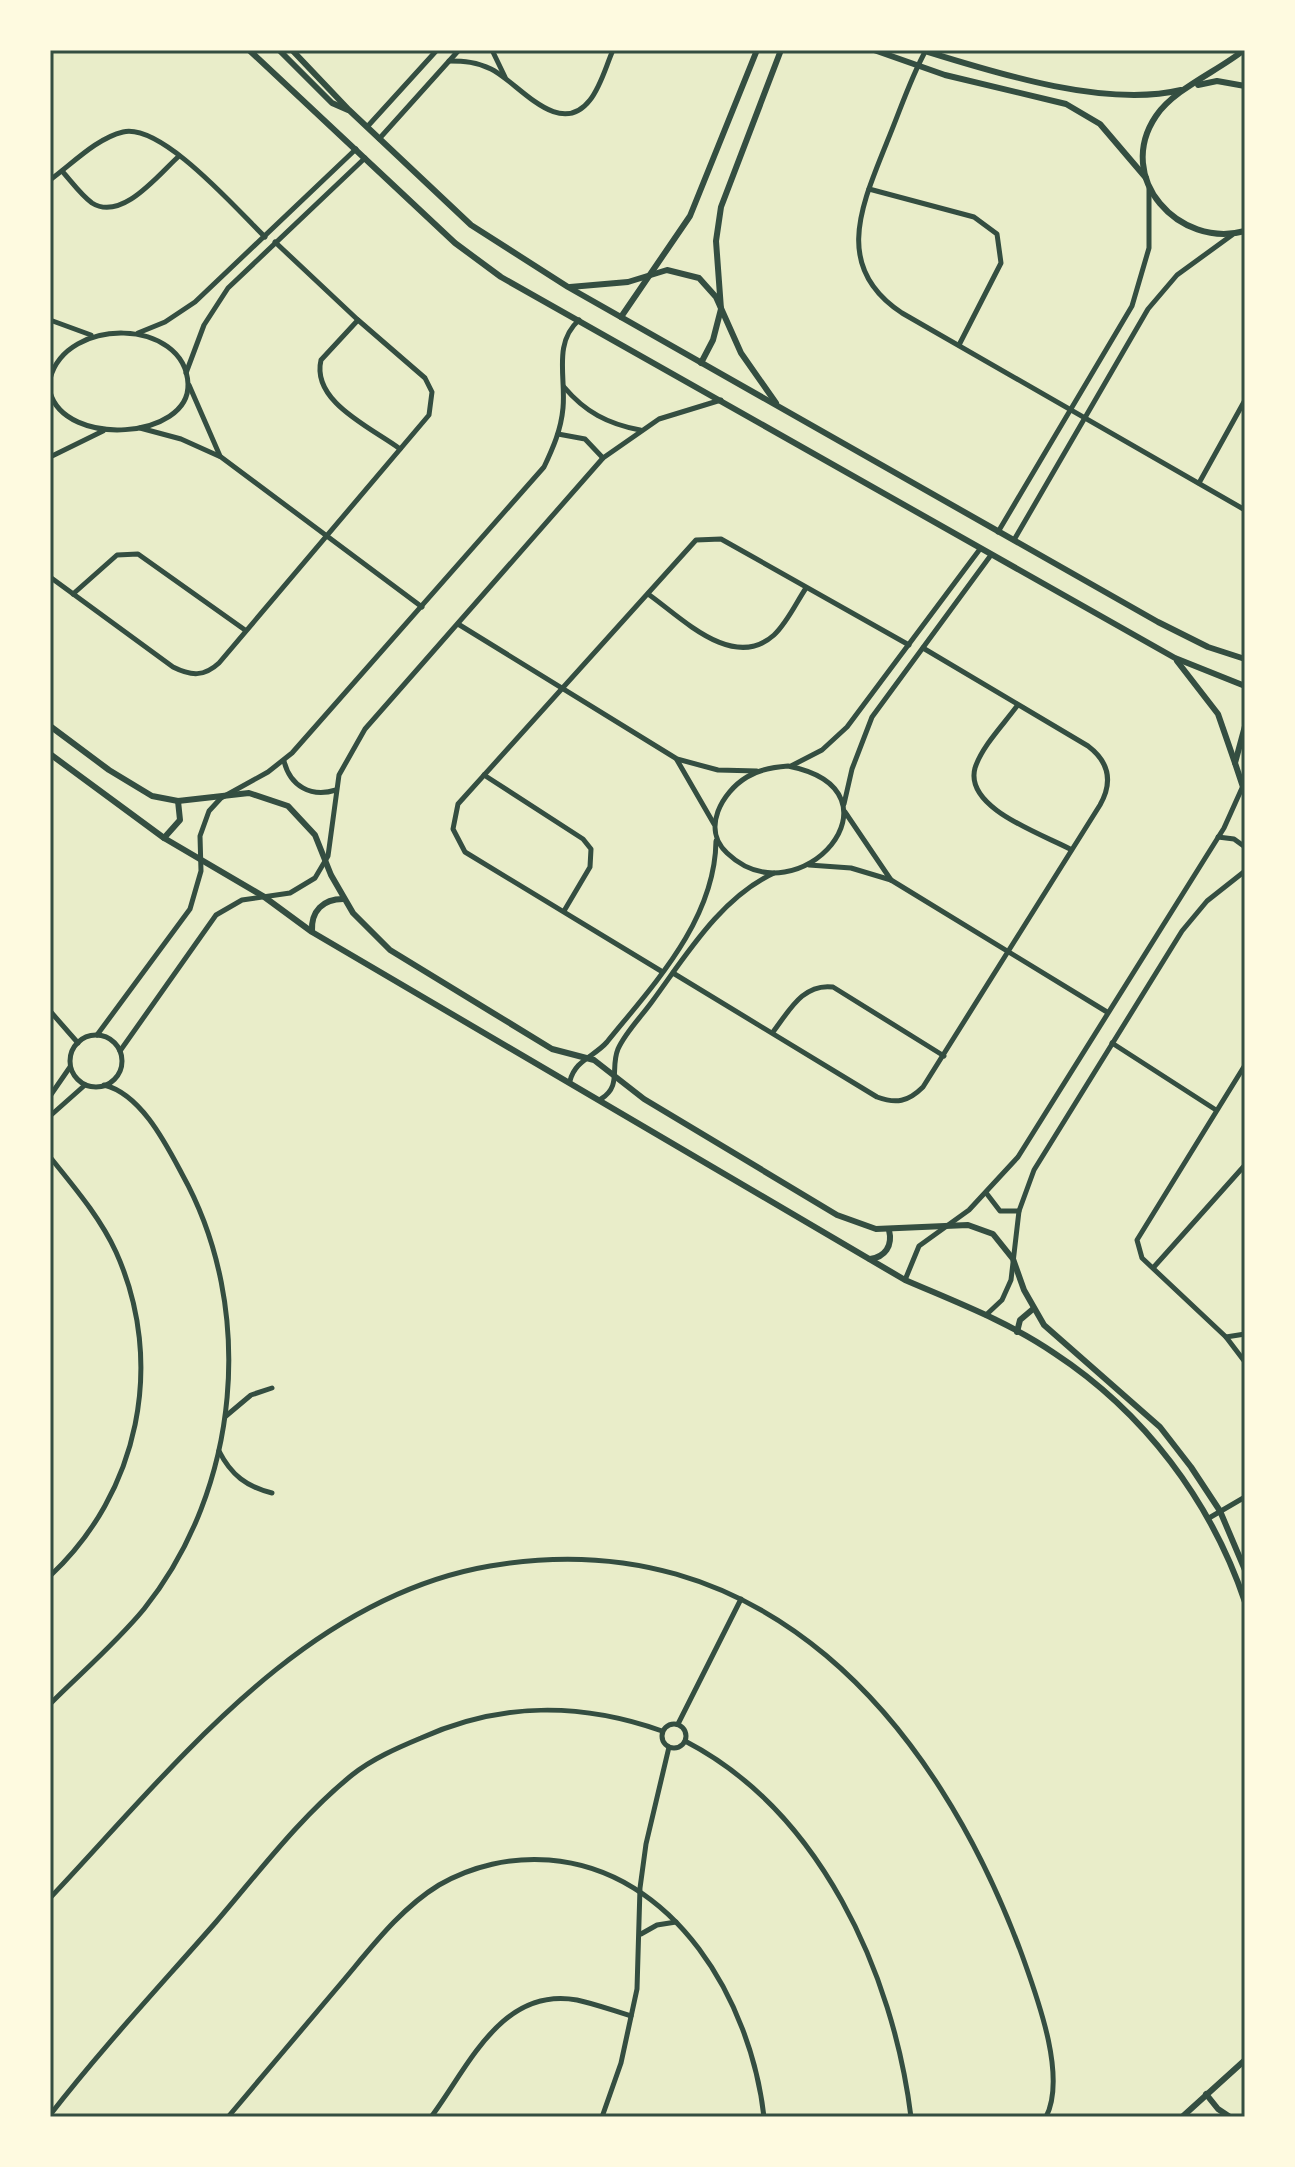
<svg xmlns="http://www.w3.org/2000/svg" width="1295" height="2167" font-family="'DM Sans',sans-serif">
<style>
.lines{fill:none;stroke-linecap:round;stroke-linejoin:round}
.minor{stroke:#344e41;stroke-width:5}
.tertiary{stroke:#344e41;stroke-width:6}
.secondary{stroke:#344e41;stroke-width:6}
.neatline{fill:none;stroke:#344e41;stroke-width:3}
</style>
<rect width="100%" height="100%" fill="#e9edc9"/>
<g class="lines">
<g class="minor">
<path d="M492 50 505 77"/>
<path d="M926 50C910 79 900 111 887 142 862 205 832 267 902 313L1245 510"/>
<path d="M449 61C464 61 477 62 491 69 518 82 559 140 590 100 601 86 606 66 613 50"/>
<path d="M367 127 437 50"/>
<path d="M379 139 459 50"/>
<path d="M62 171C71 181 81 195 92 203 122 222 159 174 179 156"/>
<path d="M50 180C72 164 97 138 123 132 162 123 237 210 265 237"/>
<path d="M869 189 974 217 997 234 1001 263 959 345"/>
<path d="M50 320 91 335"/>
<path d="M358 320 321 360C311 402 372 428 400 449"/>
<path d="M138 333 165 322 195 302 356 149"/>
<path d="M186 373 204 325 228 288 365 158"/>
<path d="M50 379C66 316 185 318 188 384 190 439 65 448 50 392"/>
<path d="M189 385 220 456"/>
<path d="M564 387C585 412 608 424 640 430"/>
<path d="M140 428 181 439 221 457 422 607"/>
<path d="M558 434 585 439 603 458"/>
<path d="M50 457 103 431"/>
<path d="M1199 483 1245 400"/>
<path d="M998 532 1132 306 1149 248V188"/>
<path d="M1014 540 1148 309 1177 275 1232 235"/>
<path d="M50 577 173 667C191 676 204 677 219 663L429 415 432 392 425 378 358 320 275 242"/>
<path d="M73 594 117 555 138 554 245 630"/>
<path d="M648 594C681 617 733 672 774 635 787 623 796 603 806 588"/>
<path d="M458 624 677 759 718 770 757 771"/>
<path d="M1017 706C1004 724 982 746 975 768 964 808 1042 834 1070 849"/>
<path d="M677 760 714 824"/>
<path d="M284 761C290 786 311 798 336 790"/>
<path d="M788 766C913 791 799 922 727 853 701 829 722 792 747 777 760 769 774 767 788 766Z"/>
<path d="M791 766 822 750 847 727 980 549"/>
<path d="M484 775 583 839 591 849 590 867 564 911"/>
<path d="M844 804 852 769 872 717 991 555"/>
<path d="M845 812 891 880"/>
<path d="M1218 837 1234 839 1245 847"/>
<path d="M809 865 851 868 891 880 1107 1012"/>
<path d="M661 971 465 852 453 829 458 804 696 540 721 539 909 645"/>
<path d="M673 973 877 1097C896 1104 908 1102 923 1087L1100 805C1113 782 1109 762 1088 746L923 648"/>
<path d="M50 1011 78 1043"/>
<path d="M773 1032C789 1011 803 983 833 987L944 1056"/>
<path d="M97 1035 190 909 201 871 200 836 209 811 221 798 268 772 292 753 544 467C553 448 561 430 563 408 566 377 553 343 579 320"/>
<circle cx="96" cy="1061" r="26"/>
<path d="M1112 1043 1216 1110"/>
<path d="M120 1051 216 915 242 900 290 893 315 878 328 856 339 775 365 729 603 458 659 419 721 400"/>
<path d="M1245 1065 1137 1240 1142 1258 1226 1337 1245 1362"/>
<path d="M570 1081C575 1060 594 1057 607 1042 654 984 715 920 716 841"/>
<path d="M50 1096 70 1067"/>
<path d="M601 1099C622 1086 610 1068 618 1049 625 1033 640 1018 651 1003 685 957 720 898 774 873"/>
<path d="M50 1116 85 1085"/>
<path d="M50 1157C74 1187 100 1217 116 1252 166 1363 139 1493 50 1576"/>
<path d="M987 1194 1000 1211H1019"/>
<path d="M1153 1268 1245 1165"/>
<path d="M905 1280 919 1246 969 1210 1018 1157 1224 828 1242 788"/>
<path d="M986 1315 1002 1300 1011 1280 1019 1211 1034 1170 1182 931 1207 901 1245 871"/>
<path d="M1226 1337 1245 1334"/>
<path d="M226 1416 251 1395 272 1388"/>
<path d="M219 1451C231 1475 247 1487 272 1493"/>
<path d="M1209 1518 1245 1497"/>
<path d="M50 1704C81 1673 116 1643 144 1609 240 1489 257 1309 182 1174 166 1144 141 1094 104 1085"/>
<circle cx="674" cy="1736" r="12"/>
<path d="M678 1724 741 1599"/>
<path d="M685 1741C820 1811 893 1972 911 2117"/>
<path d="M50 1898C173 1768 302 1598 490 1566 763 1519 936 1722 1022 1955 1037 1997 1067 2076 1046 2117"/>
<path d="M641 1934 657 1925 676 1922"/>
<path d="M50 2115C102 2048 160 1986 216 1922 259 1872 300 1817 352 1775 372 1759 397 1748 421 1738 501 1702 580 1702 662 1731"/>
<path d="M228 2117C264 2074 301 2031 337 1988 368 1952 398 1910 439 1885 472 1866 511 1857 549 1860 675 1870 751 2001 764 2117"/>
<path d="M431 2117C468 2068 501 1986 577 2000 596 2004 614 2011 631 2016"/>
<path d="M602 2117 621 2063 637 1989 640 1888 646 1844 669 1747"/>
</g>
<g class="tertiary">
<path d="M249 50 455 243 501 277 1175 658 1245 686"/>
<path d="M279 50 332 103 348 110"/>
<path d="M292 50 349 110 471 225 568 287 1158 622 1208 647 1245 659"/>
<path d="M874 50 945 75 1066 104 1100 124 1146 178"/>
<path d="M922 50C996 73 1105 108 1181 90"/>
<path d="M1244 50C1218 71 1174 89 1156 116 1114 178 1179 249 1245 231"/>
<path d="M1198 85 1217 81 1245 86"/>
<path d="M570 287 628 282 667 270 699 278 716 297 741 353 776 403"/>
<path d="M621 317 690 216 757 50"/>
<path d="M701 363 713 340 721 309 716 241 721 207 781 50"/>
<path d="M1177 661 1218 714 1235 763"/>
<path d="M50 726 109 770 152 796 178 801 249 793 288 806 315 835 331 875 353 913 390 950 552 1049 594 1060 644 1099 837 1215 876 1229 968 1225 993 1234 1013 1259 1024 1290 1044 1325 1160 1427 1191 1467 1220 1511 1245 1570"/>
<path d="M1245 726 1235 763 1245 793"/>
<path d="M50 754 164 838 263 896 312 932 905 1280C956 1302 1009 1322 1054 1353 1144 1412 1211 1501 1245 1602"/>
<path d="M164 838 180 820 178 801"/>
<path d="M312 931C311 911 323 899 343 899"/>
<path d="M870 1259C885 1257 893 1246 889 1230"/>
<path d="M1017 1332 1020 1320 1033 1309"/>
</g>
<g class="secondary">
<path d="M1206 2094 1218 2109 1230 2117"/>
<path d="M1182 2117 1245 2060"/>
</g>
</g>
<rect width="1295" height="2167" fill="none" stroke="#fefae0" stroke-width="104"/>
<rect x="52" y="52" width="1191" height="2063" class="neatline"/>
</svg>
